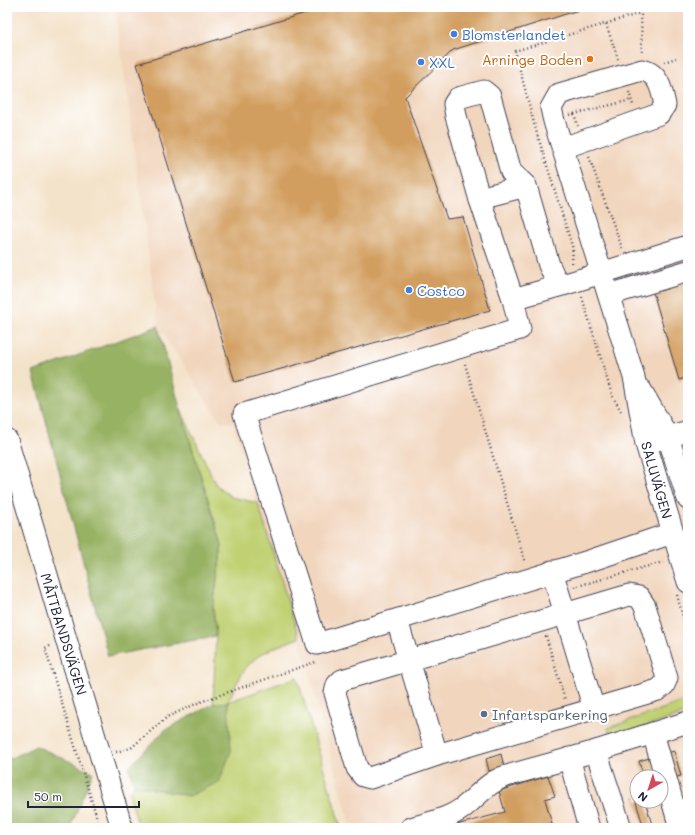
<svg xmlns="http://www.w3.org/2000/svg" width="695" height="835" font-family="Mali,sans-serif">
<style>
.built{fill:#f1d5bd;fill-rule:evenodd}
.green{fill:#c0d072;stroke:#717956}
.forest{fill:#98b264;stroke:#5d6a50}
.building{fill:#d29e5e}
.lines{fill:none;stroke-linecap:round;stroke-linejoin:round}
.minor-casing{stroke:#423f51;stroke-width:23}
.path{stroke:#423f51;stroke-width:2.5;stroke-dasharray:1 3;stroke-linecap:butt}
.minor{stroke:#fff;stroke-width:21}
.shop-dot{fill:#3f7fe0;stroke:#fff;stroke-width:1.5}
.food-dot{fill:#e8710a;stroke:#fff;stroke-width:1.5}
.service-dot{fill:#5c6f8a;stroke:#fff;stroke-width:1.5}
.labels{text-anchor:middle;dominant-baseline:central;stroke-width:4;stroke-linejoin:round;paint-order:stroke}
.shop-label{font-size:14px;fill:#366cbe;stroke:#fff;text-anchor:start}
.food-label{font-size:14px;fill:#c56008;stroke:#fff;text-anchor:end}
.street-label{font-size:14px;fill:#22223b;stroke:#fff}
.service-label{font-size:14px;fill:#4e5e75;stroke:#fff;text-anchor:start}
</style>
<rect width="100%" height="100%" fill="#fff"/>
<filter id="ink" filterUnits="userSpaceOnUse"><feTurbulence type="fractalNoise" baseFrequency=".025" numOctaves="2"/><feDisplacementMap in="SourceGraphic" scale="8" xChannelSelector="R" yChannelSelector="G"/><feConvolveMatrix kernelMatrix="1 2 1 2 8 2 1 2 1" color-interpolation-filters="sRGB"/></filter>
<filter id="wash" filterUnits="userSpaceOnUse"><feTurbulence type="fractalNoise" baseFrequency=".012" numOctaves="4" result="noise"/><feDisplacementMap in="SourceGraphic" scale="16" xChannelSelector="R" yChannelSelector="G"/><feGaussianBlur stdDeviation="0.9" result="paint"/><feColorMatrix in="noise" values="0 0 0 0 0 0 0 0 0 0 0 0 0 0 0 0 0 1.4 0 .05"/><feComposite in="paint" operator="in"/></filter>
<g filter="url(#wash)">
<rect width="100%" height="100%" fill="#f4e3cb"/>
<path class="built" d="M115 7H688V828H351L299 638 233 423 221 422 158 326ZM637 777H661V801H637Z"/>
<g class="green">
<path d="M180 408 216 485 231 497 258 503 299 638C255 654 247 658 228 702L297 677 341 828H139L129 793 134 785 189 796 228 702 213 704 216 636 213 608 222 545Z"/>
<path d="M688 700 687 713 611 738 608 728Z"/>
</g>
<g class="forest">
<path d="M158 326 180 408 222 545 213 608 216 636 108 656 33 372Z"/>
<path d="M228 702 231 751 219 782 189 796 134 785 129 767 165 730 213 704Z"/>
<path d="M36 746 93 772 70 828H7V760Z"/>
</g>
<g id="blocks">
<g class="building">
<path d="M325 7H588L453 50 405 97 447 219 463 217 490 310 235 382 137 64Z"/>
<path d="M688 281V377L679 380 653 292Z"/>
<path d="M674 751 681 776 661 781V777H644L639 761Z"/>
<path d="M501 754 504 767 489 771 486 759Z"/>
<path d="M548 776 555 796 545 799 553 828H445L505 812 499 791Z"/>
<path d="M637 795V801H645L653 828H644L634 796Z"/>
</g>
</g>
</g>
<g filter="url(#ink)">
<use href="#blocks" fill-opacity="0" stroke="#423f51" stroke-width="1"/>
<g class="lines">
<g class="minor-casing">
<g id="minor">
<path d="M563 148 659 114 665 105C662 91 659 73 642 70L559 94 551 108 554 121 634 377 646 444 688 582"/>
<path d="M526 186 491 195 480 200 456 116 454 104 458 98 484 91 490 96 511 172 526 186 549 265 556 280 566 284 688 246"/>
<path d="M480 200 513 299"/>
<path d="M566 284 513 299 520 329 244 414 317 644 592 560 672 533"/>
<path d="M609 295 688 271"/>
<path d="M641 390 668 437 688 499"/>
<path d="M7 440 122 828"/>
<path d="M654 441 688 431"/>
<path d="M552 571 594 709"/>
<path d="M629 595 639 597 645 606 667 678 664 685 658 690 437 755 370 778 363 776 357 768 335 693 337 685 342 680Z"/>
<path d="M397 620 437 755"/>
<path d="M653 733 680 828"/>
<path d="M596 751 688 722"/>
<path d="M569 758 589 828"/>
<path d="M411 828C428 823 449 819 464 807 478 796 486 784 503 777L596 751 621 828"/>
</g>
</g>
<g class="path">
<path d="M639 7 641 13 642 54"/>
<path d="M606 24 618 59"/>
<path d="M664 62 676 58"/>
<path d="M629 92 633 105"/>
<path d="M574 114 631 100"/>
<path d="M570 115 574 114 578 126"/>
<path d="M589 157 622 248"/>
<path d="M572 263 573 249 535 127 515 51 641 13"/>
<path d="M582 297 612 395 621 411"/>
<path d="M465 364 525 562"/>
<path d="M574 587 663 562"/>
<path d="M677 595 688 635"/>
<path d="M546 636 565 700"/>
<path d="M50 646 45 648 100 828"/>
<path d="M116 752 131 748 167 717 200 702 315 662"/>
</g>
<use href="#minor" class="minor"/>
</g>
</g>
<g class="shop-dot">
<circle cx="454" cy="34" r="4"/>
<circle cx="421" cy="62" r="4"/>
<circle cx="409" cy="290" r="4"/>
</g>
<circle class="food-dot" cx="590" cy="59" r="4"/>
<circle class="service-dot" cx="484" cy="714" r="4"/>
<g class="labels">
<g class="shop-label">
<text x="462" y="34">Blomsterlandet</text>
<text x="429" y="62">XXL</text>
<text x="417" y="290">Costco</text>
</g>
<g class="food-label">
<text x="582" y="59">Arninge Boden</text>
</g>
<g class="street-label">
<text transform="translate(657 480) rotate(74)">SALUVÄGEN</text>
<text transform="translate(64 634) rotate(73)">MÅTTBANDSVÄGEN</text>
</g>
<g class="service-label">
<text x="492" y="714">Infartsparkering</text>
</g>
</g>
<rect width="695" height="835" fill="none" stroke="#fff" stroke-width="24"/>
<g transform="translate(649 789) rotate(219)"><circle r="19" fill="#ffffff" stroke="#a7a7b1"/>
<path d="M0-3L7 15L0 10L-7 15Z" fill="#d1495b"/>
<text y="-6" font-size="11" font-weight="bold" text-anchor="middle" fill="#22223b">N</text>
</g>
<path d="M28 801v6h111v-6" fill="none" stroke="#22223b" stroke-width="2"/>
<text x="34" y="801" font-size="12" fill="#22223b" stroke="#ffffff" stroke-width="3" paint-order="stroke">50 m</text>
</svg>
